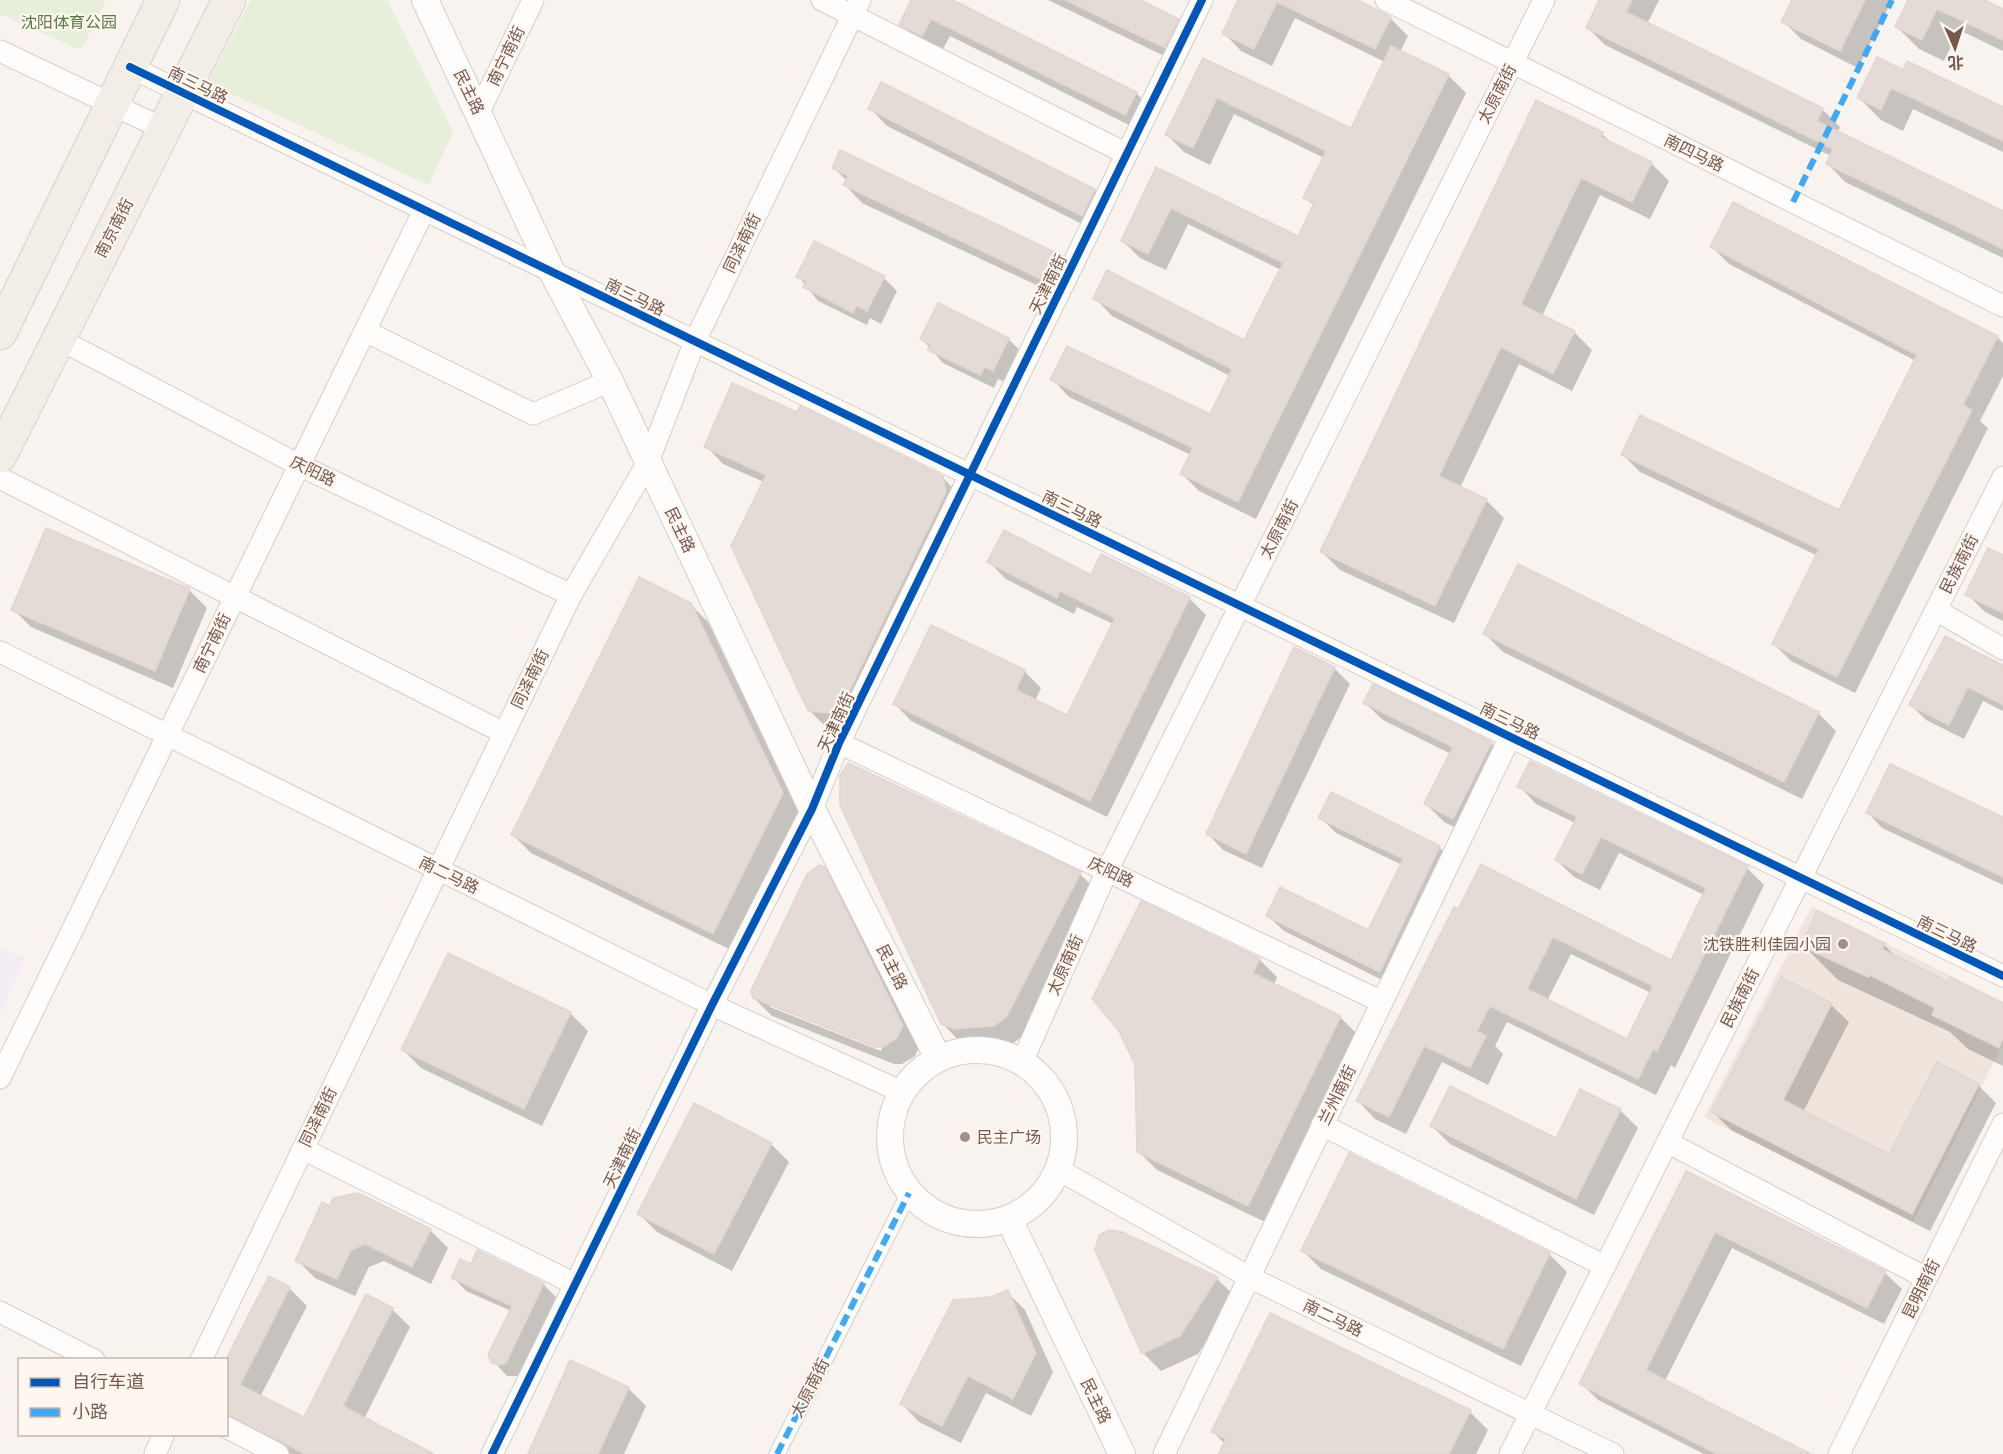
<svg xmlns="http://www.w3.org/2000/svg" width="2003" height="1454" font-family="'Roboto Condensed','Noto Sans SC',sans-serif">
<style>
.residential{fill:#f0e5dc}
.education{fill:#f4ecf4}
.green{fill:#e7eed9}
.shadow{fill:#0003;fill-rule:evenodd}
.building{fill:#e4dbd6;stroke:#e1d6d0;stroke-width:1.5;fill-rule:evenodd}
.lines{fill:none;stroke-linecap:round;stroke-linejoin:round}
.pedestrian-casing{stroke:#d6ceca;stroke-width:17}
.minor-casing{stroke:#d6ceca;stroke-width:23}
.tertiary-casing{stroke:#d6ceca;stroke-width:28}
.primary-casing{stroke:#d9d0cb;stroke-width:35}
.pedestrian{stroke:#fefdfc;stroke-width:15}
.minor{stroke:#fefdfc;stroke-width:21}
.tertiary{stroke:#fefdfc;stroke-width:26}
.primary{stroke:#f2ede7;stroke-width:33}
.quiet{stroke:#3fa9f5;stroke-width:6;stroke-dasharray:12 6;stroke-linecap:butt}
.cycleway-casing{stroke:#fef7f0;stroke-width:11}
.cycleway{stroke:#0057b8;stroke-width:8}
.poi-dot{fill:#a48e86;stroke:#fef7f0;stroke-width:2}
.labels{text-anchor:middle;dominant-baseline:central;stroke-width:4.5;stroke-linejoin:round;paint-order:stroke}
.park-label{font-size:16px;fill:#5b7b46;stroke:#fef7f0}
.street-label{font-size:16px;fill:#76584e;stroke:#fef7f0}
.poi-label{font-size:16px;fill:#76584e;stroke:#fef7f0;text-anchor:end}
</style>
<rect width="100%" height="100%" fill="#f8f3ee"/>
<path class="residential" d="M1812 906 2003 1002V1044L1913 1222 1704 1117Z"/>
<path class="education" d="M0 948 25 958 0 1014Z"/>
<g class="green">
<path d="M0 0H106L81 50 0 14Z"/>
<path d="M251 0H387L453 132 429 185 208 83Z"/>
</g>
<g class="shadow">
<path d="M913 0H950L1136 93 1154 111 1143 132 950 36 941 53 919 42 901 24Z"/>
<path d="M1048 0H1136L1178 20 1196 38 1183 65Z"/>
<path d="M1240 0H1353L1390 18 1408 36 1400 52 1449 76 1466 93 1256 519 1199 491 1182 474 1191 455 1069 397 1052 379 1210 416 1230 376 1112 316 1095 298 1245 342 1281 270 1188 224 1166 270 1140 258 1123 241 1157 169 1298 238 1314 206 1305 197 1324 158 1234 114 1210 165 1184 152 1167 135 1203 60 1352 130 1385 62 1295 18 1272 66 1241 51 1224 33Z"/>
<path d="M1601 0H1659L1647 24 1822 109 1840 127 1837 133 2003 213V258L1845 182 1828 164 1831 156 1605 45 1587 27Z"/>
<path d="M1794 0H1892L1858 68 1801 39 1783 21Z"/>
<path d="M1909 0H1981L2003 10V51L1959 30 1944 61 1919 49 1897 27Z"/>
<path d="M1903 72 2003 108V152L1913 109 1903 131 1881 120 1859 98Z"/>
<path d="M882 84 1095 190 1113 208 1100 233 887 126 870 108Z"/>
<path d="M1602 134 1614 145 1651 163 1669 181 1650 219 1600 195 1542 316 1574 332 1592 350 1572 391 1519 364 1460 488 1486 500 1504 518 1454 623 1340 570 1322 552Z"/>
<path d="M834 168 1062 257 1080 275 1068 300 862 203 845 185 847 181Z"/>
<path d="M1712 247 1997 337 2003 343V376L1980 421 1988 428 1855 693 1791 661 1774 644 1818 556 1640 472 1622 454 1840 512 1916 361 1729 264Z"/>
<path d="M798 276 884 278 897 291 881 324 870 318 867 325 818 301Z"/>
<path d="M922 339H1008L1022 352 1007 383 998 379 994 388 943 363Z"/>
<path d="M706 446 942 477 960 495 855 731 827 728 809 710 764 482 723 464Z"/>
<path d="M2003 555V621L1985 612 1967 594Z"/>
<path d="M1102 556 1189 598 1206 615 1107 817 911 721 895 704 1024 671 1041 688 1035 701 1068 717 1113 624 1077 607 1074 614 1006 579 989 562 1092 577Z"/>
<path d="M189 590 207 608 173 688 31 627 13 609Z"/>
<path d="M690 604 708 622 799 811 731 950 531 853 513 835Z"/>
<path d="M1485 634 1818 713 1836 731 1802 799 1503 652Z"/>
<path d="M2003 667V711L1983 701 1964 739 1926 720 1911 705Z"/>
<path d="M1334 668 1350 684 1262 868 1223 850 1208 834Z"/>
<path d="M1365 703 1491 743 1509 761 1472 836 1444 822 1426 804 1451 754 1383 720Z"/>
<path d="M1519 786 1747 868 1764 885 1675 1068 1671 1065 1656 1095 1507 1022 1495 1046 1503 1054 1488 1085 1442 1062 1406 1134 1375 1119 1358 1101 1455 909 1672 962 1704 895 1619 853 1600 890 1574 877 1556 860 1575 823 1536 804ZM1571 954 1651 993 1628 1041 1547 1001Z"/>
<path d="M1868 813 2003 820V885L1882 828Z"/>
<path d="M1320 817 1439 847 1455 863 1396 987 1284 931 1268 916 1369 932 1402 865 1336 833Z"/>
<path d="M824 869 842 887 920 1045 915 1056 902 1064H894L772 1016 754 998ZM770 1004 882 1048 881 1051 770 1007Z"/>
<path d="M1080 874 1098 892 1025 1034 1012 1044 973 1047 960 1042 942 1023Z"/>
<path d="M1141 903 1259 959 1277 977 1274 985 1340 1017 1358 1035 1267 1223 1157 1170 1138 1151Z"/>
<path d="M1818 913 1884 945 1898 958 1949 984 2003 1005V1066L1968 1049 1950 1032 1838 980 1803 945Z"/>
<path d="M1781 979 1831 1005 1849 1022 1803 1112 1889 1156 1978 1085 1996 1103 1930 1231 1731 1130 1713 1112Z"/>
<path d="M570 1013 588 1031 542 1126 421 1068 403 1050Z"/>
<path d="M1620 1110 1638 1128 1594 1215 1450 1144 1432 1126 1557 1140Z"/>
<path d="M771 1144 789 1162 732 1271 657 1232 639 1214Z"/>
<path d="M1686 1173 1885 1273 1902 1289 1884 1324 1732 1248 1665 1381 1803 1454H1704L1598 1400 1581 1383Z"/>
<path d="M358 1194 430 1230 448 1248 431 1284 384 1261 369 1267 355 1296 315 1278 297 1260 330 1208Z"/>
<path d="M1303 1251 1549 1254 1567 1272 1521 1366 1321 1269Z"/>
<path d="M471 1266 543 1284 556 1297 520 1376H507L494 1362 511 1311 466 1291 453 1277Z"/>
<path d="M1217 1279 1235 1296 1198 1354 1161 1371 1143 1353Z"/>
<path d="M289 1288 307 1306 260 1397 304 1419 392 1309 410 1327 364 1419 431 1454H288L226 1422V1362Z"/>
<path d="M1007 1292 1025 1310 1053 1372 1031 1416 986 1393 961 1443 919 1422 902 1404 992 1299Z"/>
<path d="M628 1388 646 1406 624 1454H529Z"/>
<path d="M1470 1412 1488 1430 1476 1454H1220L1225 1444 1213 1432Z"/>
</g>
<g class="building">
<path d="M911 0H953L1137 92 1125 115 931 19 922 36 899 25Z"/>
<path d="M1065 0H1140L1179 19 1165 48Z"/>
<path d="M1238 0H1358L1391 17 1375 49 1277 2 1254 49 1222 34Z"/>
<path d="M1599 0H1632L1626 12 1823 108 1817 121 2003 211V249L1826 164 1833 149 1586 28Z"/>
<path d="M1792 0H1865L1840 51 1781 22Z"/>
<path d="M1908 0H1985L2003 9V40L1937 9 1922 40 1895 27Z"/>
<path d="M1391 46 1449 74 1238 502 1180 474 1193 448 1050 380 1067 346 1210 414 1232 369 1093 299 1107 270 1244 340 1283 263 1171 208 1148 254 1121 241 1156 167 1298 236 1314 203 1303 198 1326 151 1217 98 1193 148 1165 135 1203 58 1351 128Z"/>
<path d="M1877 57 1903 70 1907 61 2003 107V141L1891 88 1881 110 1857 98Z"/>
<path d="M881 82 1095 189 1082 216 868 109Z"/>
<path d="M1536 100 1603 132 1601 137 1652 162 1632 202 1581 178 1521 304 1575 331 1553 374 1501 347 1439 476 1487 499 1435 606 1320 552Z"/>
<path d="M840 150 1063 256 1049 283 843 185 848 176 832 168Z"/>
<path d="M1733 202 1998 336 1963 405 1972 410 1837 677 1772 644 1819 549 1621 455 1640 415 1839 510 1917 355 1710 247Z"/>
<path d="M814 241 885 276 867 311 857 306 853 313 803 287 806 281 796 277Z"/>
<path d="M938 303 1009 338 993 371 985 367 980 375 928 350 930 344 920 339Z"/>
<path d="M732 383 797 412 800 406 943 476 946 492 838 714 808 711 731 546 766 475 704 447Z"/>
<path d="M46 528 190 589 155 671 11 610Z"/>
<path d="M1004 530 1091 575 1101 554 1190 597 1090 801 893 704 931 625 1025 670 1016 690 1067 715 1115 618 1060 591 1057 598 987 562Z"/>
<path d="M1988 548 2003 555V613L1965 595Z"/>
<path d="M1518 564 1819 712 1784 782 1483 634Z"/>
<path d="M639 577 691 603 783 793 713 934 511 835Z"/>
<path d="M1945 636 2003 665V705L1968 687 1949 725 1909 705Z"/>
<path d="M1294 647 1335 667 1246 854 1206 834Z"/>
<path d="M1373 684 1492 742 1453 819 1424 804 1453 747 1363 703Z"/>
<path d="M1530 761 1748 866 1657 1051 1653 1049 1638 1079 1490 1006 1477 1031 1486 1036 1470 1068 1424 1046 1389 1117 1356 1101 1454 907 1458 909 1481 864 1671 960 1706 888 1601 837 1582 874 1555 860 1577 817 1517 787ZM1553 937 1653 986 1627 1039 1527 989Z"/>
<path d="M848 763 1081 872 1007 1016 994 1026 954 1029 941 1024 840 805V775Z"/>
<path d="M1890 764 2003 817V877L1866 813Z"/>
<path d="M1331 792 1440 846 1380 972 1266 916 1280 887 1368 930 1403 859 1318 818Z"/>
<path d="M819 865 825 867 903 1026 897 1038 883 1047H875L753 998 751 991 807 874Z"/>
<path d="M1141 901 1260 958 1253 973 1341 1016 1248 1206 1137 1152 1135 1065 1119 1031 1092 999Z"/>
<path d="M1817 911 1885 943 1882 949 1948 982 1950 977 2003 1003V1038L1999 1048 1932 1015 1935 1008 1870 975 1868 977 1801 946Z"/>
<path d="M448 953 571 1012 524 1109 401 1050Z"/>
<path d="M1781 977 1832 1003 1783 1100 1889 1154 1937 1062 1979 1084 1912 1214 1711 1112Z"/>
<path d="M1450 1086 1556 1138 1580 1089 1621 1109 1576 1199 1430 1126Z"/>
<path d="M694 1103 772 1143 714 1254 637 1214Z"/>
<path d="M1349 1153 1550 1253 1503 1349 1301 1251Z"/>
<path d="M1686 1171 1886 1271 1867 1308 1715 1232 1646 1370 1811 1454H1717L1579 1384Z"/>
<path d="M358 1193 431 1229 412 1267 365 1244 351 1250 337 1279 295 1261 322 1202 330 1206 333 1198Z"/>
<path d="M1109 1230 1122 1232 1218 1277 1180 1336 1142 1354 1095 1250 1099 1235Z"/>
<path d="M477 1250 544 1283 506 1363 499 1365 492 1363 488 1355 512 1306 451 1278 460 1259 471 1264Z"/>
<path d="M269 1276 290 1287 240 1385 304 1417 366 1294 393 1308 343 1406 434 1454H305L226 1414V1359Z"/>
<path d="M1008 1290 1036 1353 1013 1399 968 1376 942 1426 900 1404 953 1300 991 1297Z"/>
<path d="M1270 1313 1471 1410 1449 1454H1218L1226 1439 1211 1432Z"/>
<path d="M570 1360 629 1387 598 1454H528Z"/>
</g>
<g class="lines">
<g class="pedestrian-casing">
<path id="pedestrian" d="M777 1454 909 1193"/>
</g>
<g class="minor-casing">
<g id="minor">
<path d="M822 0 1127 154"/>
<path d="M1386 0 2003 306"/>
<path d="M0 51 164 129"/>
<path d="M130 67 2003 976"/>
<path d="M479 112 533 0"/>
<path d="M365 331 533 414 610 381"/>
<path d="M59 339 299 465 571 595"/>
<path d="M0 478 504 733"/>
<path d="M1936 610 2003 649"/>
<path d="M0 652 712 1005 902 1092"/>
<path d="M839 743 1382 1002"/>
<path d="M1022 1062 1107 871 1544 0"/>
<path d="M0 1078 424 210"/>
<path d="M1322 1125 1605 1266"/>
<path d="M1667 1142 1926 1278"/>
<path d="M303 1149 575 1284"/>
<path d="M1059 1170 1249 1277 1613 1454"/>
<path d="M0 1312 94 1360"/>
<path d="M201 1360 571 595 648 462 695 341 860 0"/>
<path d="M226 1427 278 1454"/>
<path d="M155 1454 164 1434"/>
<path d="M492 1454 712 1005 812 809 839 743 1202 0"/>
<path d="M1164 1454 1510 737"/>
<path d="M1510 1454 2003 477"/>
<path d="M1839 1454 2003 1124"/>
</g>
</g>
<g class="tertiary-casing">
<g id="tertiary">
<path d="M425 0 552 272 610 381 812 809 938 1058"/>
<circle cx="977" cy="1137" r="87"/>
<path d="M1009 1219 1122 1454"/>
</g>
</g>
<g class="primary-casing">
<g id="primary">
<path d="M0 333 163 0"/>
<path d="M0 456 229 0"/>
</g>
</g>
<use href="#pedestrian" class="pedestrian"/>
<use href="#minor" class="minor"/>
<use href="#tertiary" class="tertiary"/>
<use href="#primary" class="primary"/>
<g class="quiet">
<path d="M1793 202 1892 0"/>
<path d="M777 1454 909 1193"/>
</g>
<g class="cycleway-casing">
<g id="cycleway">
<path d="M130 67 2003 976"/>
<path d="M492 1454 712 1005 812 809 839 743 1202 0"/>
</g>
</g>
<use href="#cycleway" class="cycleway"/>
</g>
<g class="poi-dot">
<circle cx="1843" cy="944" r="6"/>
<circle cx="965" cy="1137" r="6"/>
</g>
<g class="labels">
<g class="park-label">
<text x="69" y="22">沈阳体育公园</text>
</g>
<g class="street-label">
<text transform="translate(506 56) rotate(-64)">南宁南街</text>
<text transform="translate(198 85) rotate(26)">南三马路</text>
<text transform="translate(469 92) rotate(64)">民主路</text>
<text transform="translate(1497 94) rotate(-63)">太原南街</text>
<text transform="translate(1694 153) rotate(26)">南四马路</text>
<text transform="translate(114 228) rotate(-63)">南京南街</text>
<text transform="translate(742 243) rotate(-64)">同泽南街</text>
<text transform="translate(1048 284) rotate(-64)">天津南街</text>
<text transform="translate(635 297) rotate(26)">南三马路</text>
<text transform="translate(313 471) rotate(26)">庆阳路</text>
<text transform="translate(1072 509) rotate(26)">南三马路</text>
<text transform="translate(1279 529) rotate(-63)">太原南街</text>
<text transform="translate(680 530) rotate(65)">民主路</text>
<text transform="translate(1959 564) rotate(-63)">民族南街</text>
<text transform="translate(212 643) rotate(-64)">南宁南街</text>
<text transform="translate(530 679) rotate(-64)">同泽南街</text>
<text transform="translate(1510 721) rotate(26)">南三马路</text>
<text transform="translate(836 722) rotate(-65)">天津南街</text>
<text transform="translate(1111 872) rotate(26)">庆阳路</text>
<text transform="translate(449 875) rotate(26)">南二马路</text>
<text transform="translate(1947 934) rotate(26)">南三马路</text>
<text transform="translate(1065 965) rotate(-66)">太原南街</text>
<text transform="translate(892 967) rotate(63)">民主路</text>
<text transform="translate(1740 998) rotate(-63)">民族南街</text>
<text transform="translate(1337 1095) rotate(-64)">兰州南街</text>
<text transform="translate(318 1117) rotate(-64)">同泽南街</text>
<text transform="translate(622 1158) rotate(-64)">天津南街</text>
<text transform="translate(1921 1289) rotate(-64)">昆明南街</text>
<text transform="translate(1333 1318) rotate(26)">南二马路</text>
<text transform="translate(810 1388) rotate(-63)">太原南街</text>
<text transform="translate(1096 1401) rotate(64)">民主路</text>
</g>
<g class="poi-label">
<text x="1831" y="944">沈铁胜利佳园小园</text>
<text x="977" y="1137" text-anchor="start">民主广场</text>
</g>
</g>
<rect x="18" y="1358" width="210" height="78" fill="#fef7f0" stroke="#c8b7af" stroke-width="1.5"/>
<rect x="30" y="1378" width="30" height="9" fill="#0057b8" stroke="#c8b7af" stroke-width="1.5"/>
<text x="72" y="1388" font-size="18" fill="#76584e">自行车道</text>
<rect x="30" y="1408" width="30" height="9" fill="#3fa9f5" stroke="#c8b7af" stroke-width="1.5"/>
<text x="72" y="1418" font-size="18" fill="#76584e">小路</text>
<g transform="translate(1955 48) rotate(177)" stroke="#fef7f0" stroke-width="4.5" paint-order="stroke">
<path d="M0-4.5L10 22L0 15L-10 22Z" fill="#76584e"/>
<text y="-9" font-size="16" font-weight="bold" text-anchor="middle" fill="#76584e">北</text>
</g>
</svg>
